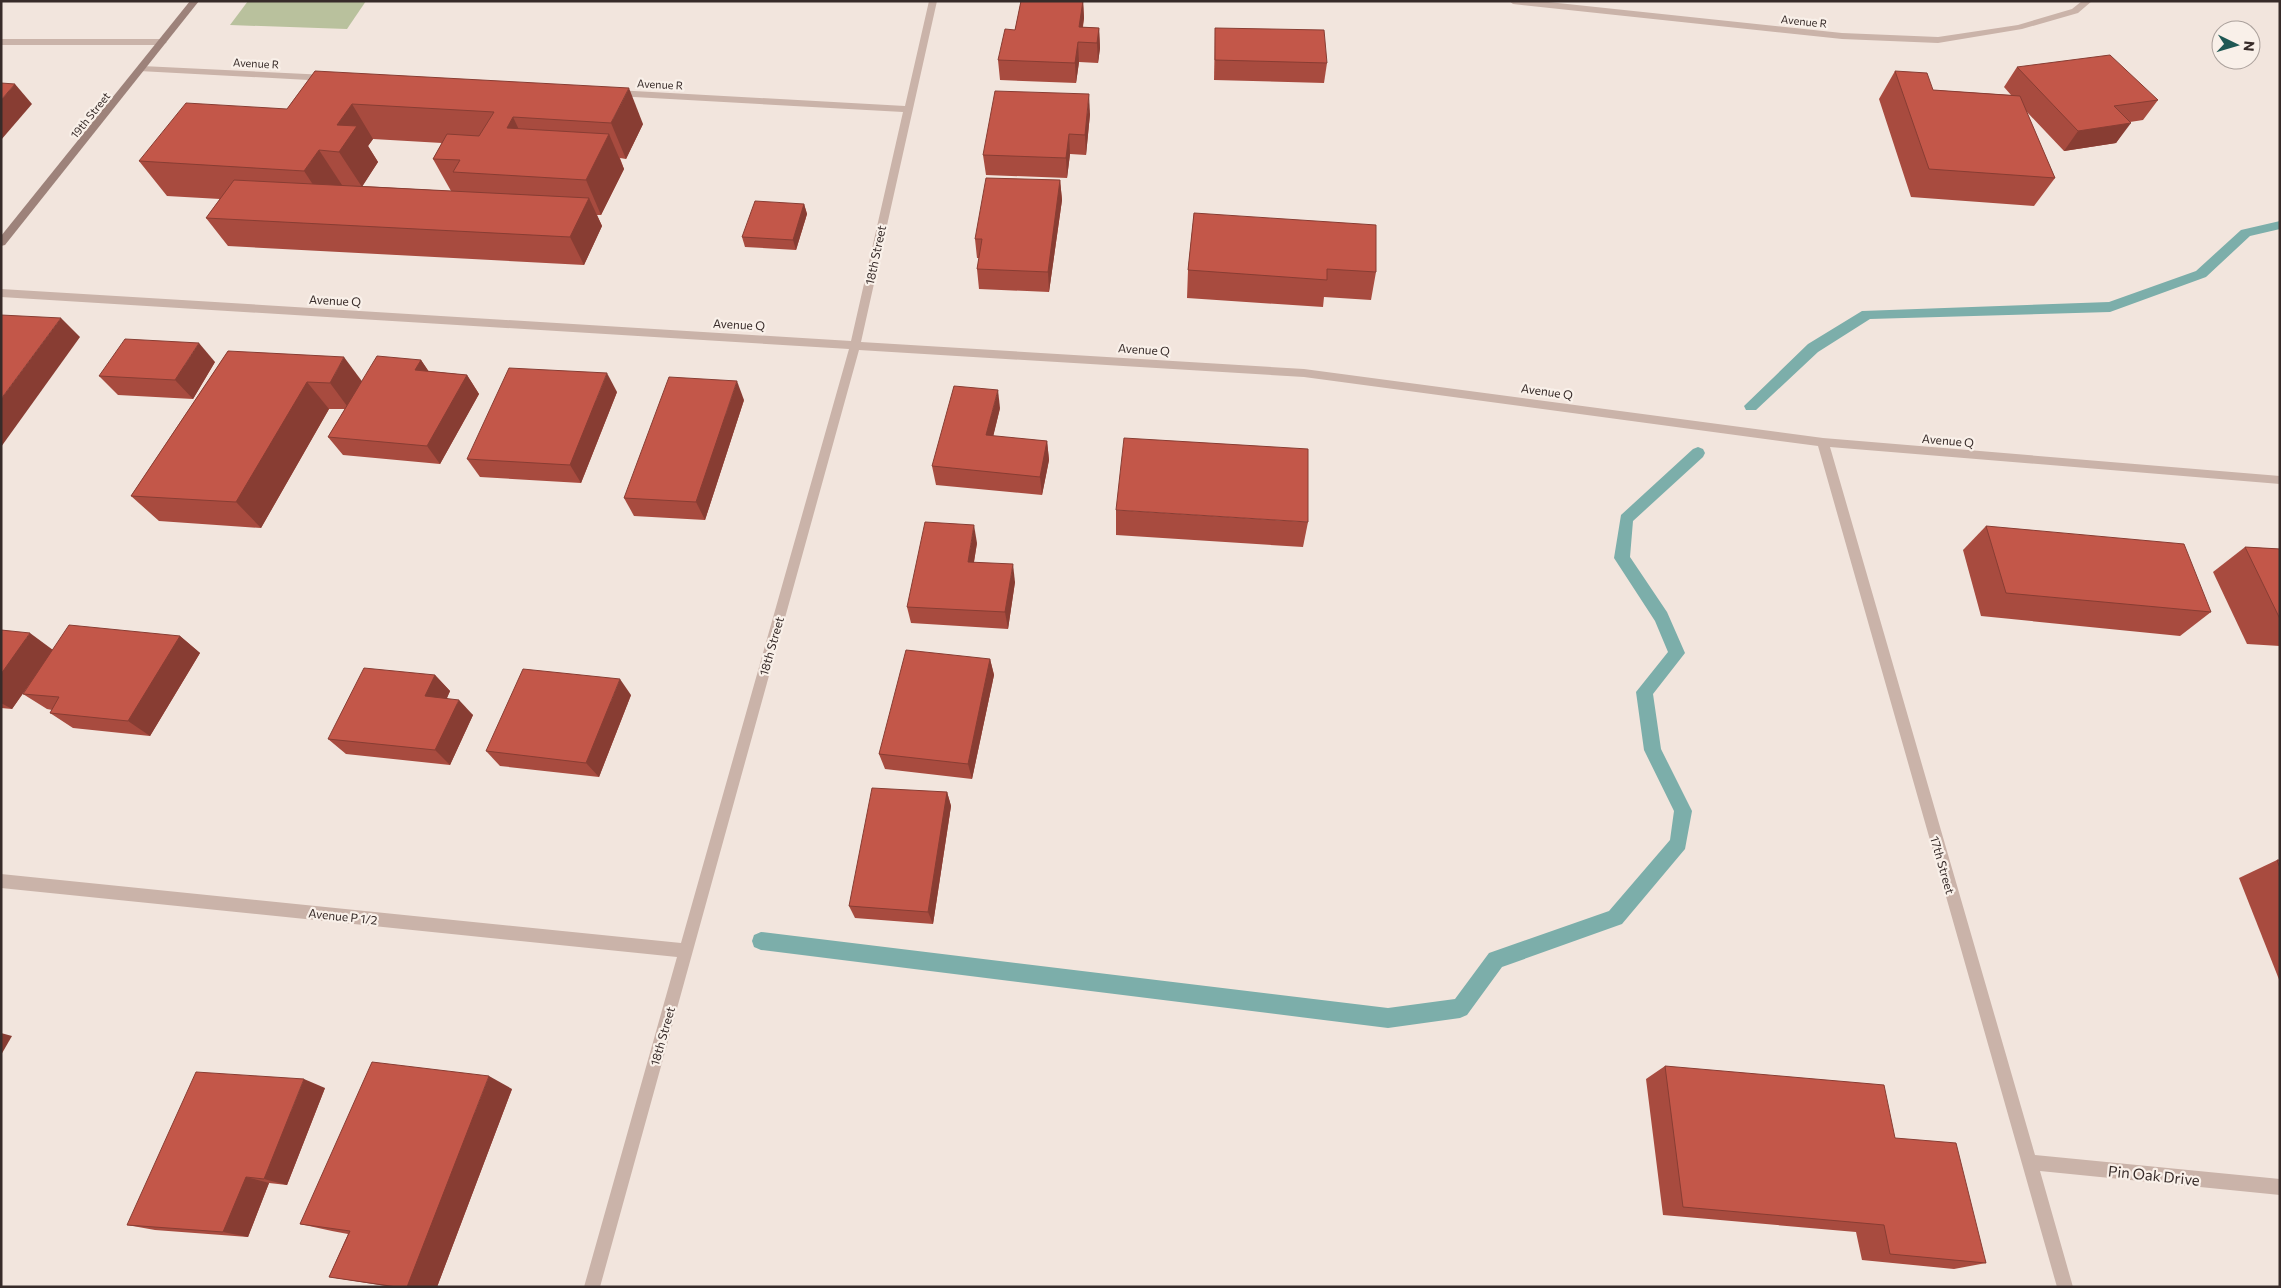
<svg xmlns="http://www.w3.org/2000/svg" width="2281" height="1288" font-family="Commissioner,sans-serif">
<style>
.green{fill:#b9c19d}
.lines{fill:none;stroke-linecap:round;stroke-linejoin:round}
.stream{fill:#7caeaa;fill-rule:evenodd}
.street{fill:#cab3a9;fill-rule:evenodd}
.secondary{fill:#9d827a;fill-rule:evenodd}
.wall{fill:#a84b3f;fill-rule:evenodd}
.shaded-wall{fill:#883d33}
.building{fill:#c35749;stroke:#883d33}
.labels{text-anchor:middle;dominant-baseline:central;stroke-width:4.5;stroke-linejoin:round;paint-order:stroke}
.far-street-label{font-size:11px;fill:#372b29;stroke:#f9f0e9}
.street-label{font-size:12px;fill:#372b29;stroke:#f9f0e9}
.near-street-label{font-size:15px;fill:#372b29;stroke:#f9f0e9}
</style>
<rect width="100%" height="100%" fill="#f2e5dd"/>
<path class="green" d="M248 1H366L347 29 230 25Z"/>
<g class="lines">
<g class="stream">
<path d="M2280 221V229L2250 236 2206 277 2110 312 1870 319 1818 352 1756 410H1746L1744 406 1808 344 1862 311 2109 302 2196 271 2241 230Z"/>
<path d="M1698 447 1703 449 1705 453 1703 457 1633 521 1630 557 1667 612 1685 653 1653 694 1661 749 1692 811 1685 849 1622 924 1502 967 1467 1015 1460 1018 1388 1028 761 950 754 947 752 941 754 935 761 932 1388 1008 1455 999 1489 953 1609 911 1670 840 1674 811 1644 750 1636 692 1668 652 1655 621 1614 558 1621 515 1693 449Z"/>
</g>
<g class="street">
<path d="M929 1H937L861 342 1304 369 1823 438 2280 476V484L1830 447 2035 1155 2280 1179V1195L2040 1171 2073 1287H2057L1818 446 1304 377 859 350 600 1287H584L677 957 1 888V874L681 943 849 349 1 297V289L851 341 903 112 616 96 611 93 616 90 905 106Z"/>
<path d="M1509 1H1539L1842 33 1938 37 2018 25 2072 9 2082 1H2092L2078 13 2022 29 1938 43 1842 39 1513 4Z"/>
<path d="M1 39H163L167 42 163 45H1Z"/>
<path d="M142 66 327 75 331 78 327 81 139 71 138 69Z"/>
</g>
<path class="secondary" d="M190 1H199L5 245 1 246V236Z"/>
</g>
<g class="wall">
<path d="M1021 1H1083L1084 18 1083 27 1099 28 1100 48 1098 63 1079 62 1076 83 1000 80 998 60 1015 30Z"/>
<path d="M1215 28 1327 63 1324 83 1214 80Z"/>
<path d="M2017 67 2158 100 2143 120 2130 122 2116 143 2064 151 2026 111 2055 178 2034 206 1911 197 1879 99 1895 71 1933 90 2011 95 2004 87Z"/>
<path d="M315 71 643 124 626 159 620 158 624 169 601 215H597L602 226 584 265 228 246 206 218 220 199 167 196 139 161 287 109ZM373 139 442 143 433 159 451 191 362 186 378 162 368 146Z"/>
<path d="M1090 114 1086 155 1070 154 1067 178 986 175 983 155Z"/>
<path d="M1060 180 1062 200 1049 292 979 289 977 269 979 258H977L975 239Z"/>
<path d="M804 204 807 214 796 250 745 247 742 237Z"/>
<path d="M1194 213 1376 272 1371 300 1324 297 1323 307 1187 298 1188 270Z"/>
<path d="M228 351 362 382 421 360 428 371 467 375 479 394 440 464 343 455 328 437 345 409H329L261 528 159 521 131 496Z"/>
<path d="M215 362 193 399 118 395 99 376Z"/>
<path d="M617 392 581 483 480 477 467 459Z"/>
<path d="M744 400 705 520 634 516 624 498Z"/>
<path d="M1000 408 993 436 1047 441 1049 460 1042 495 936 485 932 466Z"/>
<path d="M1116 510 1308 522 1303 547 1116 535Z"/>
<path d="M1986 526 2211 612 2180 636 1981 616 1963 550Z"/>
<path d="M977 543 974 562 1015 582 1008 629 911 623 907 607Z"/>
<path d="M2245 547 2280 549V646L2247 644 2213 572Z"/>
<path d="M1 630 53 650 180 636 200 653 150 736 73 728 50 713 52 710 47 709 23 694 36 675 12 709 1 708Z"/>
<path d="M990 659 994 675 972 779 885 769 879 754Z"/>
<path d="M435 675 450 691 447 698 473 715 450 765 346 754 328 739Z"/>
<path d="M631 695 599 777 500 766 486 751Z"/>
<path d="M947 792 951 806 933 924 855 918 849 906Z"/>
<path d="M2277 860H2280V982L2239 878Z"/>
<path d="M1665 1066 1895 1138 1986 1263 1954 1269 1862 1260 1856 1232 1663 1215 1646 1079Z"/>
<path d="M325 1088 287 1185 269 1183 248 1237 155 1230 127 1225Z"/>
<path d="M512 1089 437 1287H392L329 1277 348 1234 332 1231 300 1224Z"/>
</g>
<g class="shaded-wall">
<path d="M1083 1 1084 18 1080 42 1079 27Z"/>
<path d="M1099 28 1100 48 1098 63 1097 43Z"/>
<path d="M1078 42 1079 62 1076 83 1075 63Z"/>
<path d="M15 84 32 104 1 140V100Z"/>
<path d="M629 88 643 124 626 159 611 123Z"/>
<path d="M1089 94 1090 114 1086 155 1085 135Z"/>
<path d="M352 104 373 139 368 146 378 162 362 187 339 152 337 125Z"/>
<path d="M513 117 530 153 507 128Z"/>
<path d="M2131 123 2116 143 2064 151 2078 131Z"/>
<path d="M609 134 624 169 601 215 586 180Z"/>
<path d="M1069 134 1070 154 1067 178 1066 158Z"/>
<path d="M319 150 342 185 327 206 304 171Z"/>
<path d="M1060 180 1062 200 1049 292 1048 272Z"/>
<path d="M589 198 602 226 584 265 570 237Z"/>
<path d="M804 204 807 214 796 250 793 240Z"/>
<path d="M61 318 80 337 1 447V399Z"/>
<path d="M199 343 215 362 193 399 175 380Z"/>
<path d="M344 357 364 384 350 410 330 383Z"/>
<path d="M421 360 434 379 415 370Z"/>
<path d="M607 373 617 392 581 483 570 465Z"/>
<path d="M467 375 479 394 440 464 427 446Z"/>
<path d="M737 381 744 400 705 520 696 502Z"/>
<path d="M307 382 329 409 261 528 236 502Z"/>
<path d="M998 390 1000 408 989 454 986 435Z"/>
<path d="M1047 441 1049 460 1042 495 1040 477Z"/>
<path d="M974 525 977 543 971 579 968 562Z"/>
<path d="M1013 564 1015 582 1008 629 1005 612Z"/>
<path d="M30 633 53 650 12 709 1 703V674Z"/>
<path d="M180 636 200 653 150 736 128 721Z"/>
<path d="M990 659 994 675 972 779 968 764Z"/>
<path d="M435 675 450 691 441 711 425 696Z"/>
<path d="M620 679 631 695 599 777 586 763Z"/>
<path d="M459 700 473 715 450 765 435 750Z"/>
<path d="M947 792 951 806 933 924 928 912Z"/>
<path d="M1 1033 12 1036 1 1055Z"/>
<path d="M489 1076 512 1089 437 1287H407Z"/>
<path d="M304 1079 325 1088 287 1185 264 1179Z"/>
<path d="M246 1177 269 1183 248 1237 223 1232Z"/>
</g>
<g class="building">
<path d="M1021 1H1083L1079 27 1099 28 1097 43 1078 42 1075 63 998 60 1005 29 1015 30Z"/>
<path d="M1215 28 1324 30 1327 63 1215 60Z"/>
<path d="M2110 55 2158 100 2114 106 2131 123 2078 131 2017 67Z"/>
<path d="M315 71 629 88 611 123 513 117 507 128 609 134 586 180 453 172 460 160 433 159 447 134 479 136 494 112 352 104 337 125 357 126 339 152 319 150 304 171 139 161 186 103 287 109Z"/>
<path d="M1895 71 1927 73 1933 90 2020 96 2055 178 1929 169Z"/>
<path d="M1 83 15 84 1 100Z"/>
<path d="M995 91 1089 94 1085 135 1069 134 1066 158 983 155Z"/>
<path d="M986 178 1060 180 1048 272 977 269 982 239H975Z"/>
<path d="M234 180 589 198 570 237 206 218Z"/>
<path d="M755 201 804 204 793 240 742 237Z"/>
<path d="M1194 213 1376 225V272L1327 269V280L1188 270Z"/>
<path d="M1 315 61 318 1 399Z"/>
<path d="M125 339 199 343 175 380 99 376Z"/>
<path d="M228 351 344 357 330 383 307 382 236 502 131 496Z"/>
<path d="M377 356 421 360 415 370 467 375 427 446 328 437Z"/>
<path d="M509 368 607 373 570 465 467 459Z"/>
<path d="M669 377 737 381 696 502 624 498Z"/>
<path d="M954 386 998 390 986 435 1047 441 1040 477 932 466Z"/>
<path d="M1124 438 1308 449V522L1116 510Z"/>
<path d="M925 522 974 525 968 562 1013 564 1005 612 907 607Z"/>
<path d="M1986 526 2184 544 2211 612 2006 593Z"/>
<path d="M2245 547 2280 549V619Z"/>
<path d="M69 625 180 636 128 721 50 713 59 697 23 694Z"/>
<path d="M1 630 30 633 1 674Z"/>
<path d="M906 650 990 659 968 764 879 754Z"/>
<path d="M364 668 435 675 425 696 459 700 435 750 328 739Z"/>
<path d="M523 669 620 679 586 763 486 751Z"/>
<path d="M872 788 947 792 928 912 849 906Z"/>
<path d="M2277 860H2280V868Z"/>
<path d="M372 1062 489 1076 407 1287H397L329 1277 350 1231 300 1224Z"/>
<path d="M1665 1066 1884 1085 1895 1138 1956 1143 1986 1263 1890 1254 1884 1225 1683 1207Z"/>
<path d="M196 1072 304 1079 264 1179 246 1177 223 1232 127 1225Z"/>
</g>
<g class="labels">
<g class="far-street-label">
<text transform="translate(1804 21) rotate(6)">Avenue R</text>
<text transform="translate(256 63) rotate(3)">Avenue R</text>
<text transform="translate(660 84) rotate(3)">Avenue R</text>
<text transform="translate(90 115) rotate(-51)">19th Street</text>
</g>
<g class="street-label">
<text transform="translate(875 255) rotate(-78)">18th Street</text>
<text transform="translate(335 300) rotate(3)">Avenue Q</text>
<text transform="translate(739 324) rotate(3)">Avenue Q</text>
<text transform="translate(1144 349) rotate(4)">Avenue Q</text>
<text transform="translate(1547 391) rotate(8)">Avenue Q</text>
<text transform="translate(1948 440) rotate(5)">Avenue Q</text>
<text transform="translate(771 646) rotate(-74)">18th Street</text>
<text transform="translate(1943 865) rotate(74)">17th Street</text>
<text transform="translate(343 916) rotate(6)">Avenue P 1/2</text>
<text transform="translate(662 1036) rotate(-74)">18th Street</text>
</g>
<g class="near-street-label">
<text transform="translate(2154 1175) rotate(6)">Pin Oak Drive</text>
</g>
</g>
<rect width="2281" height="1288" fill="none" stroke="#372b29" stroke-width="5"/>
<g transform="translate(2236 45) rotate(95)"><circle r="24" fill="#f9f0e9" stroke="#aba19c"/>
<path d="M0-4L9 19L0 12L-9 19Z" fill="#1f5854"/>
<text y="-8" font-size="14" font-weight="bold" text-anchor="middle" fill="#372b29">N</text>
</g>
</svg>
